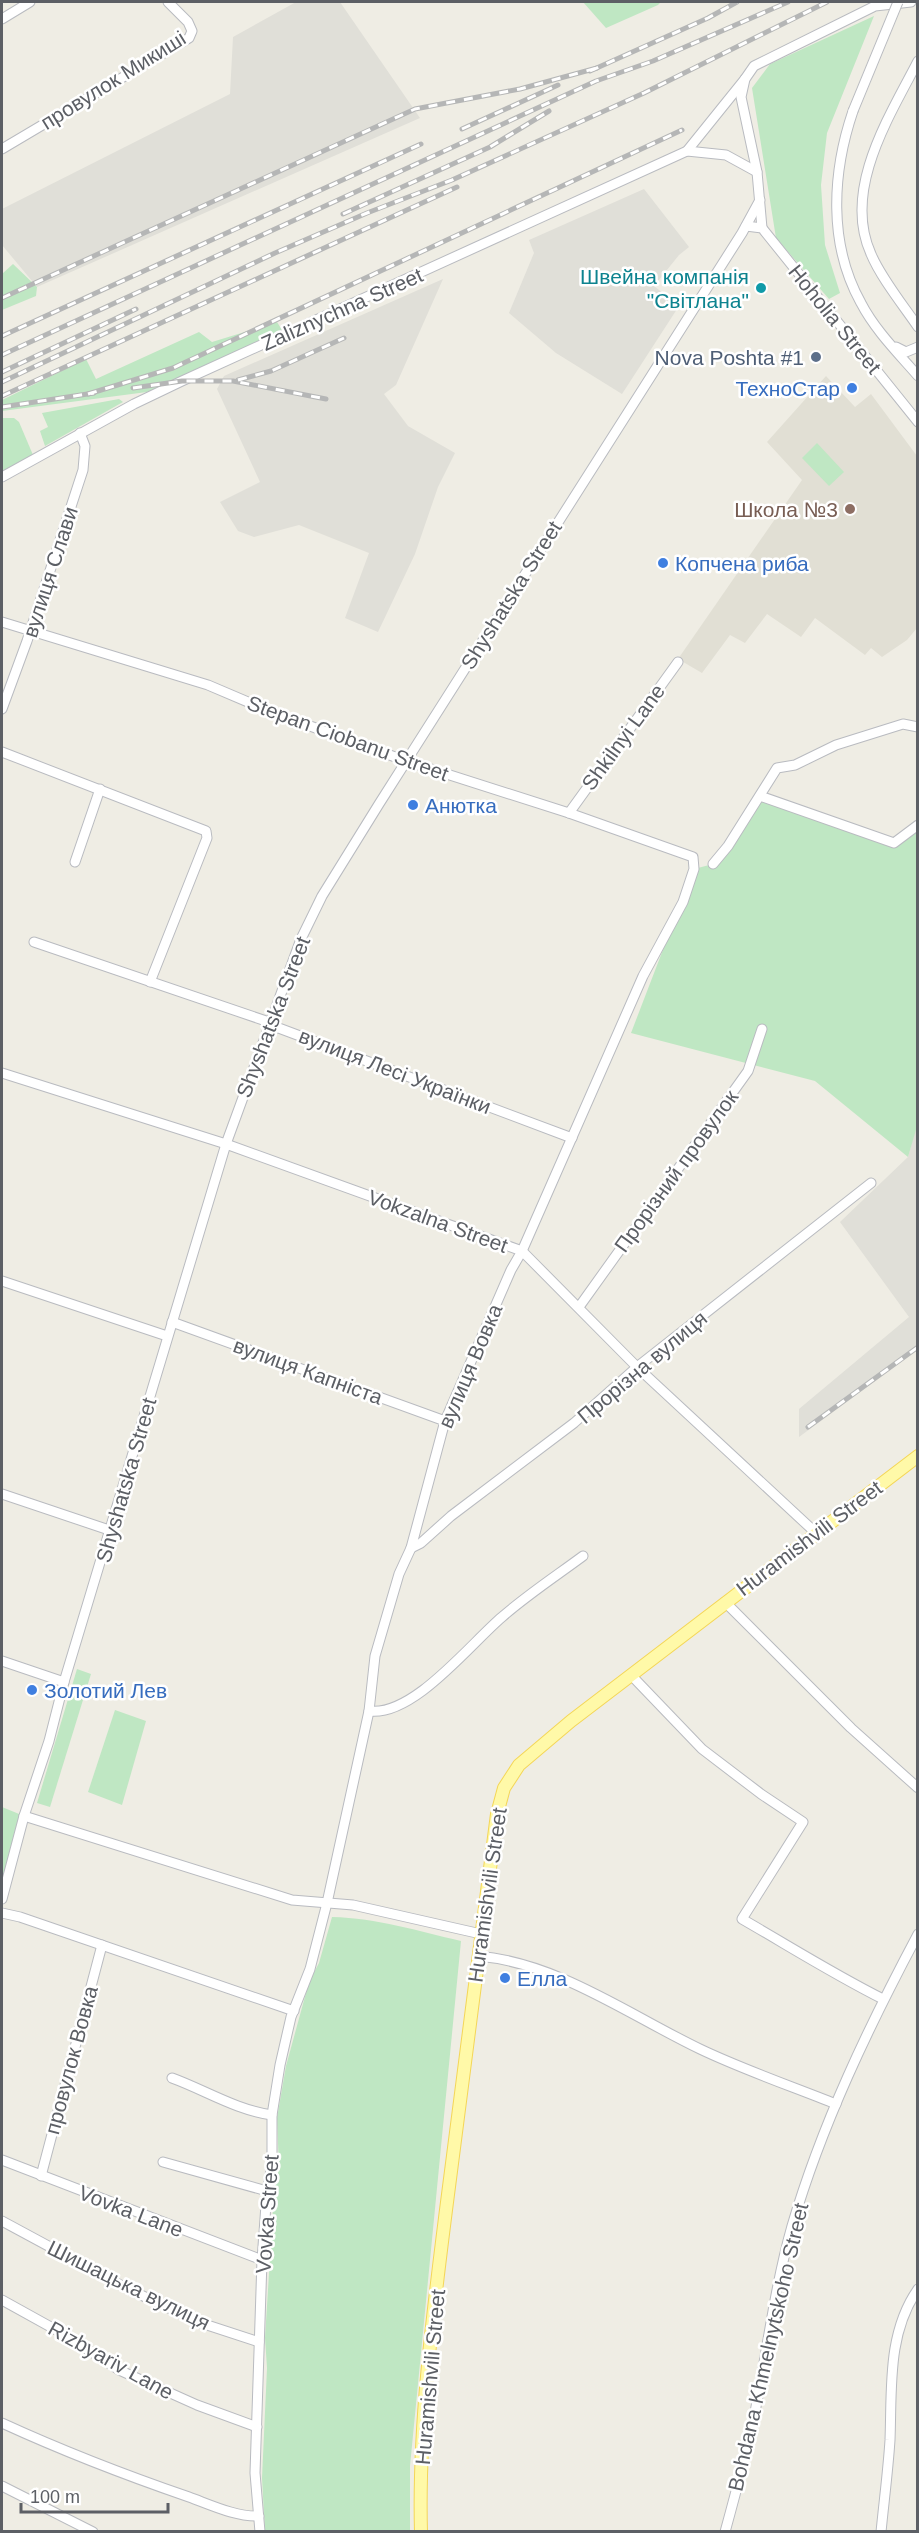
<svg xmlns="http://www.w3.org/2000/svg" width="919" height="2533" font-family="Helvetica,sans-serif">
<style>
.industrial{fill:#e0dfd8}
.education{fill:#e1dfd4}
.green{fill:#bfe7c3}
.lines{fill:none;stroke-linecap:round;stroke-linejoin:round}
.minor-casing{stroke:#b9bbc0;stroke-width:11}
.major-casing{stroke:#f4d657;stroke-width:14}
.minor{stroke:#fff;stroke-width:9}
.major{stroke:#fff9a8;stroke-width:12}
.rail-casing{stroke:#b5b6b6;stroke-width:5}
.rail{stroke:#fff;stroke-width:3;stroke-dasharray:9;stroke-linecap:butt}
.minor-bridge-casing{stroke:#b9bbc0;stroke-width:11;stroke-linecap:butt}
.minor-bridge{stroke:#fff;stroke-width:9}
.culture-dot{fill:#0f9aa8;stroke:#fff;stroke-width:2}
.service-dot{fill:#5c6f8a;stroke:#fff;stroke-width:2}
.shop-dot{fill:#3f7fe0;stroke:#fff;stroke-width:2}
.education-dot{fill:#8d6e63;stroke:#fff;stroke-width:2}
.labels{text-anchor:middle;dominant-baseline:central;stroke-width:5;stroke-linejoin:round;paint-order:stroke}
.street-label{font-size:21px;fill:#5c5f65;stroke:#fff}
.culture-label{font-size:21px;fill:#0d838f;stroke:#fff;text-anchor:end}
.service-label{font-size:21px;fill:#4e5e75;stroke:#fff;text-anchor:end}
.shop-label{font-size:21px;fill:#366cbe;stroke:#fff;text-anchor:start}
.education-label{font-size:21px;fill:#785e54;stroke:#fff;text-anchor:end}
</style>
<rect width="100%" height="100%" fill="#efede4"/>
<g class="industrial">
<path d="M296 2H340L420 118 37 287 2 245V209L230 94 233 37Z"/>
<path d="M644 189 689 247 679 255 654 286 679 306 622 394 556 353 509 313 534 253 529 240Z"/>
<path d="M443 279 396 385 384 394 408 426 455 453 438 487 415 554 378 632 345 618 369 553 299 525 254 537 238 531 220 502 260 482 217 389 224 376Z"/>
<path d="M917 1123V1350L799 1437V1409L909 1317 840 1222 908 1157Z"/>
</g>
<path class="education" d="M826 376 855 407 871 394 917 456V628L907 640 882 657 871 648 865 655 815 618 801 637 767 614 745 643 730 635 702 673 678 659 802 480 767 442Z"/>
<g class="green">
<path d="M583 2H661L658 5 606 28Z"/>
<path d="M874 16 827 133 821 185 825 245 840 293 829 299 776 238 752 88 770 64Z"/>
<path d="M13 264 37 287 36 296 2 310V274Z"/>
<path d="M277 322 282 330 147 392 2 411V400L86 359 96 379 199 332 212 342Z"/>
<path d="M119 399 123 402 45 446 40 431 48 427 42 413Z"/>
<path d="M2 418H14L19 422 33 455 2 471Z"/>
<path d="M817 443 844 472 829 486 802 458Z"/>
<path d="M760 796 894 843 917 825 918 1123 908 1157 815 1081 631 1033 694 869 713 864Z"/>
<path d="M77 1669 91 1674 50 1807 37 1803Z"/>
<path d="M115 1710 146 1721 122 1805 88 1792Z"/>
<path d="M2 1807 24 1816 2 1898Z"/>
<path d="M332 1917C377 1918 418 1931 461 1941L410 2466V2531L265 2532 262 2478 267 2368 265 2338 274 2193 279 2168 277 2118 286 2066 309 1982 319 1963Z"/>
</g>
<g class="lines">
<g class="minor-casing">
<g id="minor">
<path d="M2 19 30 2"/>
<path d="M918 61C889 117 842 190 871 254 881 278 903 305 918 327"/>
<path d="M853 111C832 173 828 244 861 303 875 330 898 353 918 376"/>
<path d="M2 149 189 38 192 31 188 22 168 2"/>
<path d="M687 151 726 155 757 172"/>
<path d="M746 226 762 228 918 422"/>
<path d="M762 228 757 172 741 97 745 79 754 66 875 6 911 2"/>
<path d="M896 347 906 352 918 347"/>
<path d="M2 477 134 404 182 381 687 151 745 79"/>
<path d="M2 622 208 685 269 711 406 761 569 813 693 857 694 869 683 902 643 976 522 1251 511 1270 445 1421 411 1548 399 1574 375 1656 369 1711 327 1903 310 1969 291 2017 280 2065 272 2115V2165L267 2191 262 2260 255 2473 260 2532"/>
<path d="M2 709 27 641 83 470 85 446 80 433"/>
<path d="M2 752 206 831 207 838 150 982"/>
<path d="M760 796 894 843 918 825"/>
<path d="M569 813 678 662"/>
<path d="M75 862 100 789"/>
<path d="M713 864 728 846 777 768 795 765 836 745 903 724 918 727"/>
<path d="M34 942 269 1022 276 1027 572 1138"/>
<path d="M2 1073 226 1144 522 1251 637 1367 817 1534"/>
<path d="M2 1281 167 1336"/>
<path d="M579 1307 748 1071 762 1029"/>
<path d="M172 1322 445 1421"/>
<path d="M2 1494 112 1531"/>
<path d="M411 1548 421 1543 451 1516 574 1423 637 1367 871 1183"/>
<path d="M725 1602 851 1728 918 1788"/>
<path d="M2 1661 64 1682"/>
<path d="M631 1675 702 1749 761 1794 803 1822 742 1919C789 1946 835 1975 883 1999"/>
<path d="M369 1711C413 1717 470 1644 502 1617 527 1595 556 1576 583 1556"/>
<path d="M24 1816 292 1900 353 1905 481 1934"/>
<path d="M2 1899 24 1816 49 1741 64 1682 226 1144 301 939 322 896 379 804 742 233 760 200"/>
<path d="M2 1913 20 1917 294 2011"/>
<path d="M478 1956C558 1963 629 2015 700 2049 744 2070 791 2086 836 2104"/>
<path d="M172 2078C205 2090 236 2110 272 2115"/>
<path d="M2 2160 262 2260"/>
<path d="M163 2162 267 2191"/>
<path d="M41 2176 102 1945"/>
<path d="M2 2221 128 2289 201 2323 259 2342"/>
<path d="M2 2300 67 2336 119 2370 197 2405 257 2427"/>
<path d="M2 2423C63 2451 125 2475 189 2497 211 2505 236 2517 259 2516"/>
<path d="M2 2486 93 2532"/>
<path d="M725 2532C736 2492 747 2452 755 2412 767 2351 775 2286 792 2226 822 2124 868 2028 918 1934"/>
<path d="M881 2532C884 2501 888 2471 890 2440 892 2389 887 2333 918 2289"/>
</g>
</g>
<g class="major-casing">
<path id="major" d="M421 2532C418 2428 433 2313 446 2210 462 2078 479 1946 497 1814L504 1788 519 1765 571 1721 918 1456"/>
</g>
<use href="#minor" class="minor"/>
<use href="#major" class="major"/>
<g class="rail-casing">
<g id="rail">
<path d="M590 71 708 18 737 2"/>
<path d="M462 129 558 85"/>
<path d="M343 214 490 147 549 111"/>
<path d="M2 298 415 109 520 89 597 68"/>
<path d="M2 336 421 144"/>
<path d="M2 355 596 81 653 61 788 2"/>
<path d="M2 372 136 309"/>
<path d="M238 380 271 371 344 338"/>
<path d="M2 382 275 253 367 213 452 180 644 93 827 2"/>
<path d="M133 388 182 381H233L326 399"/>
<path d="M88 394 173 368 682 130"/>
<path d="M2 396 457 187"/>
<path d="M2 407 94 393"/>
<path d="M808 1427 918 1347"/>
</g>
</g>
<use href="#rail" class="rail"/>
<g class="minor-bridge-casing">
<path id="minor-bridge" d="M853 111 898 2"/>
</g>
<use href="#minor-bridge" class="minor-bridge"/>
</g>
<circle class="culture-dot" cx="761" cy="288" r="6"/>
<circle class="service-dot" cx="816" cy="357" r="6"/>
<g class="shop-dot">
<circle cx="852" cy="388" r="6"/>
<circle cx="663" cy="563" r="6"/>
<circle cx="413" cy="805" r="6"/>
<circle cx="32" cy="1690" r="6"/>
<circle cx="505" cy="1978" r="6"/>
</g>
<circle class="education-dot" cx="850" cy="509" r="6"/>
<g class="labels">
<g class="street-label">
<text transform="translate(113 80) rotate(-32)">провулок Микиші</text>
<text transform="translate(342 309) rotate(-24)">Zaliznychna Street</text>
<text transform="translate(835 319) rotate(51)">Hoholia Street</text>
<text transform="translate(50 572) rotate(-72)">вулиця Слави</text>
<text transform="translate(511 595) rotate(-58)">Shyshatska Street</text>
<text transform="translate(623 737) rotate(-54)">Shkilnyi Lane</text>
<text transform="translate(348 738) rotate(20)">Stepan Ciobanu Street</text>
<text transform="translate(273 1017) rotate(-69)">Shyshatska Street</text>
<text transform="translate(395 1071) rotate(21)">вулиця Лесі Українки</text>
<text transform="translate(676 1171) rotate(-54)">Прорізний провулок</text>
<text transform="translate(438 1221) rotate(20)">Vokzalna Street</text>
<text transform="translate(470 1366) rotate(-67)">вулиця Вовка</text>
<text transform="translate(642 1367) rotate(-40)">Прорізна вулиця</text>
<text transform="translate(308 1371) rotate(20)">вулиця Капніста</text>
<text transform="translate(126 1480) rotate(-74)">Shyshatska Street</text>
<text transform="translate(809 1538) rotate(-37)">Huramishvili Street</text>
<text transform="translate(487 1895) rotate(-82)">Huramishvili Street</text>
<text transform="translate(71 2060) rotate(-75)">провулок Вовка</text>
<text transform="translate(131 2211) rotate(21)">Vovka Lane</text>
<text transform="translate(267 2214) rotate(-86)">Vovka Street</text>
<text transform="translate(129 2285) rotate(26)">Шишацька вулиця</text>
<text transform="translate(768 2347) rotate(-77)">Bohdana Khmelnytskoho Street</text>
<text transform="translate(111 2360) rotate(29)">Rizbyariv Lane</text>
<text transform="translate(430 2377) rotate(-85)">Huramishvili Street</text>
</g>
<g class="culture-label">
<text x="749" y="276">Швейна компанія<tspan x="749" dy="24">"Світлана"</tspan></text>
</g>
<g class="service-label">
<text x="804" y="357">Nova Poshta #1</text>
</g>
<g class="shop-label">
<text x="840" y="388" text-anchor="end">ТехноСтар</text>
<text x="675" y="563">Копчена риба</text>
<text x="425" y="805">Анютка</text>
<text x="44" y="1690">Золотий Лев</text>
<text x="517" y="1978">Елла</text>
</g>
<g class="education-label">
<text x="838" y="509">Школа №3</text>
</g>
</g>
<rect width="919" height="2533" fill="none" stroke="#5c5f65" stroke-width="6"/>
<path d="M21 2503v9h147v-9" fill="none" stroke="#5c5f65" stroke-width="3"/>
<text x="30" y="2503" font-size="18" fill="#5c5f65" stroke="#ffffff" stroke-width="4.5" paint-order="stroke">100 m</text>
</svg>
